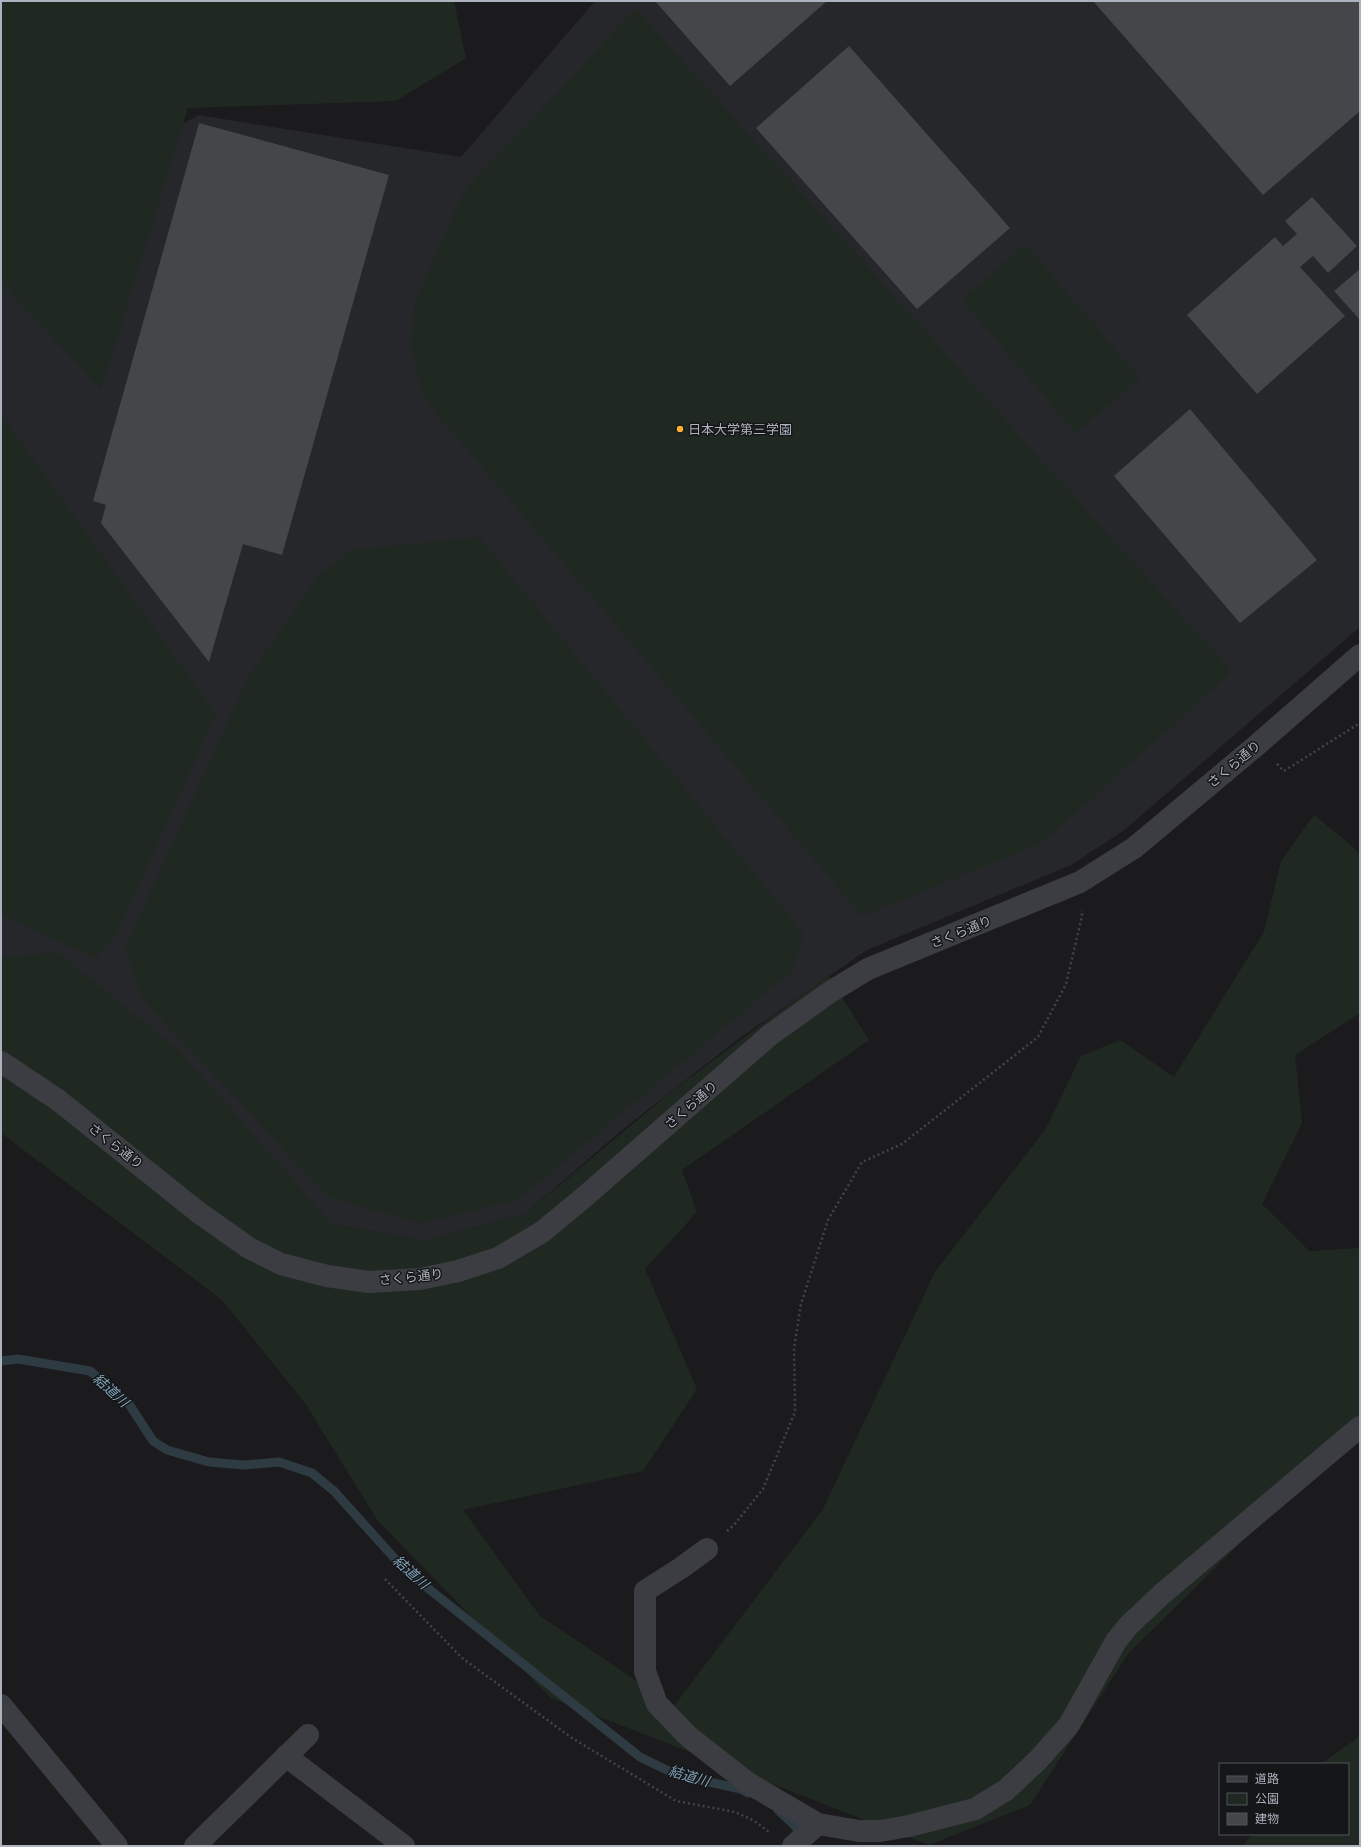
<svg xmlns="http://www.w3.org/2000/svg" width="1361" height="1847" font-family="'PT Sans','Noto Sans JP',sans-serif">
<style>
.built{fill:#26272a}
.green{fill:#202921}
.lines{fill:none;stroke-linecap:round;stroke-linejoin:round}
.stream{stroke:#2f3b43;stroke-width:9}
.building{fill:#45464a}
.path{stroke:#41444a;stroke-width:2.5;stroke-dasharray:2 3;stroke-linecap:butt}
.minor{stroke:#3b3d43;stroke-width:22}
.poi-dot{fill:#ffb031;stroke:#151618;stroke-width:1.5}
.labels{text-anchor:middle;dominant-baseline:central;stroke-width:3;stroke-linejoin:round;paint-order:stroke}
.poi-label{font-size:13px;fill:#acb2be;stroke:#151618;text-anchor:start}
.street-label{font-size:13px;fill:#acb2be;stroke:#151618}
.water-label{font-size:14px;font-style:italic;fill:#82a3ba;stroke:#151618}
</style>
<rect width="100%" height="100%" fill="#1b1b1d"/>
<path class="built" d="M595 1H1360V627L1123 831 1071 865 867 950 741 1037 622 1130 525 1214 426 1241 332 1224 1 964V232L198 115 461 157Z"/>
<g class="green">
<path d="M1 1H454L466 58 396 101 188 108 101 390 1 282Z"/>
<path d="M636 9 1232 672 1042 843 862 916 423 397 411 346 415 302 464 191Z"/>
<path d="M1025 244 1140 378 1076 433 962 300Z"/>
<path d="M1 414 216 714 116 936 96 958 1 915Z"/>
<path d="M479 537 804 934 792 971 519 1199 421 1223 328 1197 142 998 125 948 248 678 319 575 352 550Z"/>
<path d="M1314 815 1352 846 1360 855V1013L1295 1055 1302 1123 1262 1204 1309 1251 1360 1248V1433L1342 1442 1128 1654 1030 1805 929 1845 551 1698 378 1521 305 1403 222 1300 1 1133V958L57 952 178 1049 332 1224 426 1241 525 1214 671 1092 828 975 869 1040 682 1170 697 1212 645 1269 697 1389 643 1471 463 1510 540 1616 674 1706 823 1509 935 1272 1045 1130 1081 1056 1120 1040 1174 1077 1264 932 1281 861Z"/>
<path d="M1360 1736V1846H1243L1252 1834H1348V1764H1321Z"/>
</g>
<g class="lines">
<g class="stream">
<path d="M1 1361 18 1359 90 1371 129 1404 153 1441 167 1450 209 1462 244 1465 279 1462 312 1473 334 1491 405 1570 640 1757 677 1775 741 1789 748 1793"/>
<path d="M778 1810 794 1825 803 1837"/>
</g>
</g>
<g class="building">
<path d="M655 1H827L730 86Z"/>
<path d="M1093 1H1360V111L1263 195Z"/>
<path d="M849 46 1010 228 917 309 756 128Z"/>
<path d="M199 123 389 175 282 555 243 544 209 662 101 523 106 505 93 501Z"/>
<path d="M1312 197 1357 246 1328 273 1313 256 1300 267 1345 316 1257 394 1187 315 1275 237 1283 246 1297 234 1285 221Z"/>
<path d="M1360 269V320L1334 291Z"/>
<path d="M1190 409 1317 560 1240 623 1114 476Z"/>
</g>
<g class="lines">
<g class="path">
<path d="M1277 764 1284 771 1360 723"/>
<path d="M727 1531 734 1525 763 1489 795 1412 794 1348 801 1304 828 1220 862 1162 902 1144 1038 1037 1066 984 1082 916V910"/>
<path d="M385 1579 462 1658 572 1738 676 1801 735 1812 753 1820 769 1832"/>
</g>
<g class="minor">
<path d="M1 1062 58 1100 198 1212 249 1248 281 1264 327 1276 369 1282 420 1279 458 1271 498 1258 542 1232 582 1199 770 1035 830 992 868 969 1080 882 1134 848 1257 745 1360 655"/>
<path d="M707 1549 681 1568 645 1591V1671L657 1704 689 1737 748 1783 818 1824"/>
<path d="M1 1705 117 1846"/>
<path d="M286 1756 404 1846"/>
<path d="M195 1846 308 1735"/>
<path d="M793 1846 818 1824 859 1831H880L909 1826 975 1809 1006 1790 1038 1760 1069 1725 1116 1641 1129 1625 1162 1594 1360 1427"/>
</g>
</g>
<circle class="poi-dot" cx="680" cy="429" r="4"/>
<g class="labels">
<g class="poi-label">
<text x="688" y="429">日本大学第三学園</text>
</g>
<g class="street-label">
<text transform="translate(1234 764) rotate(-40)">さくら通り</text>
<text transform="translate(961 932) rotate(-22)">さくら通り</text>
<text transform="translate(691 1105) rotate(-41)">さくら通り</text>
<text transform="translate(116 1146) rotate(38)">さくら通り</text>
<text transform="translate(411 1277) rotate(-6)">さくら通り</text>
</g>
<g class="water-label">
<text transform="translate(111 1390) rotate(42)">結道川</text>
<text transform="translate(411 1572) rotate(42)">結道川</text>
<text transform="translate(689 1776) rotate(16)">結道川</text>
</g>
</g>
<rect width="1361" height="1847" fill="none" stroke="#acb2be" stroke-width="4"/>
<rect x="1219" y="1763" width="130" height="72" fill="#151618" stroke="#51545a"/>
<rect x="1227" y="1776" width="20" height="6" fill="#3b3d43" stroke="#51545a"/>
<text x="1255" y="1783" font-size="12" fill="#acb2be">道路</text>
<rect x="1227" y="1793" width="20" height="12" fill="#202921" stroke="#51545a"/>
<text x="1255" y="1803" font-size="12" fill="#acb2be">公園</text>
<rect x="1227" y="1813" width="20" height="12" fill="#45464a" stroke="#51545a"/>
<text x="1255" y="1823" font-size="12" fill="#acb2be">建物</text>
</svg>
